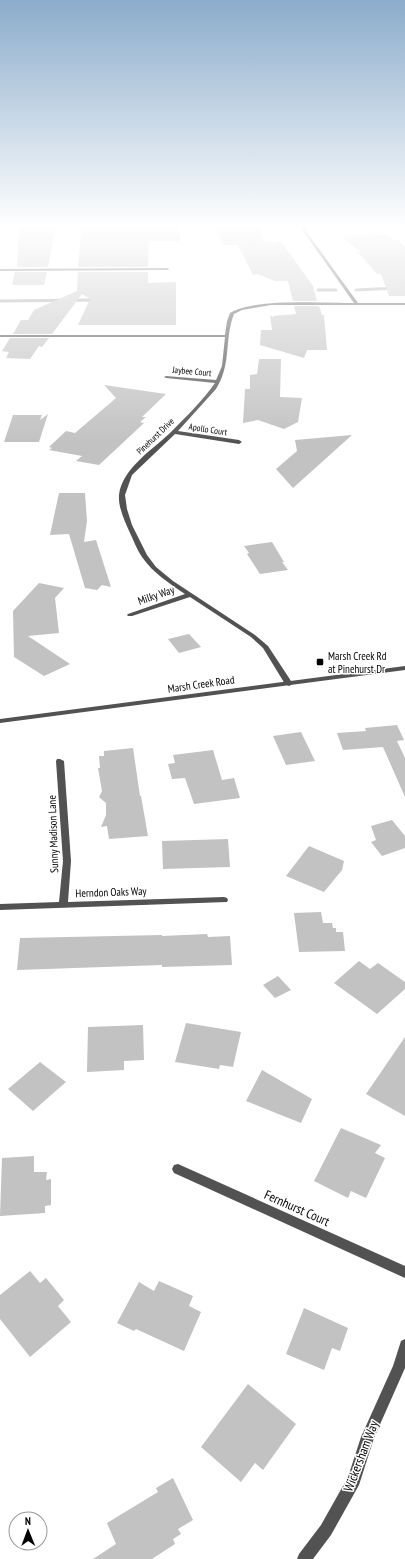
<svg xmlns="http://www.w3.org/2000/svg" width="405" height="1559" font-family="'PT Sans Narrow',sans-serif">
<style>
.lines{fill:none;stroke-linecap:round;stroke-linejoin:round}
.stream{stroke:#a0a0a0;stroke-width:3}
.building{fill:#c2c2c2}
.minor{fill:#525252;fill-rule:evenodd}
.tertiary{fill:#525252;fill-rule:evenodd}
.poi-dot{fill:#000;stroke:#fff;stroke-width:1.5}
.labels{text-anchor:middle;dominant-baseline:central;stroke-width:3;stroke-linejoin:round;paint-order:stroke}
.far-street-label{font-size:9px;fill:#000;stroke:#fff}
.street-label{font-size:11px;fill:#000;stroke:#fff}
.poi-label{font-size:11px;fill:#000;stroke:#fff;text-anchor:start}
.near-street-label{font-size:13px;fill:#000;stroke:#fff}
</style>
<rect width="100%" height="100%" fill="#fff"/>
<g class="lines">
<g class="stream">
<path d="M318 290H336"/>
<path d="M356 290 397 288 405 285"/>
<path d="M0 301 96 300"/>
</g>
</g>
<g class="building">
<path d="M82 224 180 225V241H149L148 267H78Z"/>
<path d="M212 225H260L263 242H279L278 237 313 286 317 301H293L288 281H275L257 274 253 275 238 245H224Z"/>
<path d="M56 226 48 267H17L19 228Z"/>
<path d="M388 234 394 240H398L405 247V296H389L381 274H377L358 252H361L341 236Z"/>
<path d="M15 272H47L44 285H12Z"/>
<path d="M78 272H148V283L176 282V325H78L90 299 82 294 52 334H13L21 320H28L34 310 77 291Z"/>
<path d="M294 306H319L322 315H324L327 350H307L304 358 260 345 261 330H272L270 315 274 318 273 316 296 314Z"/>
<path d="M10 338H49L42 347 39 346 30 359 6 358 9 352 2 351Z"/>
<path d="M259 359H281L280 397 302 398 298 422 284 429 258 420 243 423 245 389H250V375L257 374Z"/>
<path d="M104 385 166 394 142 417H146L140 422 144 423 99 465 76 461 82 456 49 450 52 448 49 447 66 431 75 433 116 398Z"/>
<path d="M48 414 39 442H4L13 415H42L40 420Z"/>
<path d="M352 435 293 488 276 469 297 451 295 440Z"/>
<path d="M59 493H85L87 521 84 542 96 540 111 587 102 585 97 590 85 588 69 534 50 535Z"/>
<path d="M272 542 284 562H282L288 570 260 574 247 554 249 553 244 546Z"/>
<path d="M39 583 64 588 55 598 59 633 28 636 70 664 44 676 14 657 13 611Z"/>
<path d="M189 634 201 647 179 653 168 639Z"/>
<path d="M397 725 404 740 397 741 405 758V797L383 747 343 750 337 733 366 731 365 728Z"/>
<path d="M301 732 315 761 286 765 273 736Z"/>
<path d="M133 748 140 796H141L148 836 109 839 107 826 101 827 106 815V803L99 797 102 791 98 768H100L99 756H104V751Z"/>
<path d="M213 750 222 780 234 778 240 798 194 804 185 778 172 779 168 764 175 763 173 755Z"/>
<path d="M392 820 405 836V848L382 856 371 842 376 840 371 826Z"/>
<path d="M228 839 230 867 163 869 162 841Z"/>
<path d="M309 846 344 861 342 870 324 892 286 876Z"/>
<path d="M321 912 323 923H332L333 928H336V932H343L345 951 299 952 294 913Z"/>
<path d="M207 934 208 937 230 936 232 965 162 967V965L17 970 20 938 162 935V936Z"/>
<path d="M359 961 370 969 378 963 405 982V989L377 1014 334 983Z"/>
<path d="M278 976 291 990 275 998 263 985Z"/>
<path d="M186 1023 241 1032 233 1067 220 1065 219 1069 175 1062Z"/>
<path d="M143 1025 144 1060 124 1061V1070L87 1072 88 1027Z"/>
<path d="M405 1037V1116L366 1094Z"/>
<path d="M40 1062 66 1082 33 1111 8 1089Z"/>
<path d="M262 1070 312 1099 301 1123 246 1101Z"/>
<path d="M341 1128 381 1145 375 1153 385 1158 366 1198 351 1191 348 1198 314 1181Z"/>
<path d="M34 1156V1172H47L46 1180 51 1179V1205L45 1206V1213L0 1216 2 1158Z"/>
<path d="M30 1271 40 1283 46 1278 64 1300 58 1306 71 1322 30 1357 0 1319V1295Z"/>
<path d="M159 1281 193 1296 189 1306 201 1312 184 1351 136 1329 134 1331 117 1323 139 1282 154 1291Z"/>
<path d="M304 1308 348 1328 340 1351 332 1348 324 1370 286 1354Z"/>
<path d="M248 1384 296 1424 263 1470 255 1463 241 1482 201 1447Z"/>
<path d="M173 1478 193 1520 178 1529 181 1534 173 1539 175 1544 152 1559H93L116 1544 107 1523 158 1492 156 1488Z"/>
</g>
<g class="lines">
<g class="minor">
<path d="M298 224H301L358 303H405V305H271L242 310 234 314C224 339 232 364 216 389L178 431 239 440 242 442 239 444 175 434 132 475 125 495 127 509 132 525 147 555 156 567 173 581 255 635 268 646 293 684 289 686 285 684 263 648 251 637 190 597 132 616H128L127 615 128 614 185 594C170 584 153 573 142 557 137 550 134 541 130 533 125 522 118 507 119 495 122 468 155 448 172 431 186 417 204 399 215 383L166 378 164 377 166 376 216 380 222 366 225 337H0V335H225L227 321 230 313C252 298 325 303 354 303Z"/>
<path d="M169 268 168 270 0 271V269Z"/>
<path d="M57 759H60L64 761 71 861 68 902 224 897 227 898 228 900 227 902 0 910V904L59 902 63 861 56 761Z"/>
<path d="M178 1164 405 1266V1278L174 1173 172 1169 174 1165Z"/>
<path d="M405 1339V1368L374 1438 359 1485 331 1535 313 1559H297L299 1554 321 1525 348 1477 361 1437 393 1366 401 1341Z"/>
</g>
<path class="tertiary" d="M405 666V670L0 723V719Z"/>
</g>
<linearGradient id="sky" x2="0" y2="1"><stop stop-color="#8baccb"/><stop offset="0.51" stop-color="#fff"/><stop offset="1" stop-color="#fff" stop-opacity="0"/></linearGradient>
<rect width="405" height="443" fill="url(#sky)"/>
<rect class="poi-dot" x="316" y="658" width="8" height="8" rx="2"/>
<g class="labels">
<g class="far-street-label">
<text transform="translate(192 371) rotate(5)">Jaybee Court</text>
<text transform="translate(208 429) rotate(9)">Apollo Court</text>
<text transform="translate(155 436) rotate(-44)">Pinehurst Drive</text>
</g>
<g class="street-label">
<text transform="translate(156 595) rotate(-19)">Milky Way</text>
<text transform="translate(201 684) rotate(-8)">Marsh Creek Road</text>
<text transform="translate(53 834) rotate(-92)">Sunny Madison Lane</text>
<text transform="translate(111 892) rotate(-2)">Herndon Oaks Way</text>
</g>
<g class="poi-label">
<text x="328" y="656">Marsh Creek Rd<tspan x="328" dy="13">at Pinehurst Dr</tspan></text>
</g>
<g class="near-street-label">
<text transform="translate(297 1208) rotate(24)">Fernhurst Court</text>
<text transform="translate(361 1456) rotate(-69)">Wickersham Way</text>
</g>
</g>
<g transform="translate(28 1531) rotate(359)"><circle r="19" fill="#ffffff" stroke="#999999"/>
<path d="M0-3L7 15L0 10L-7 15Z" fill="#000000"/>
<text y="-6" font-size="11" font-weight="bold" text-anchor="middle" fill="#000000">N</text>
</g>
</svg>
